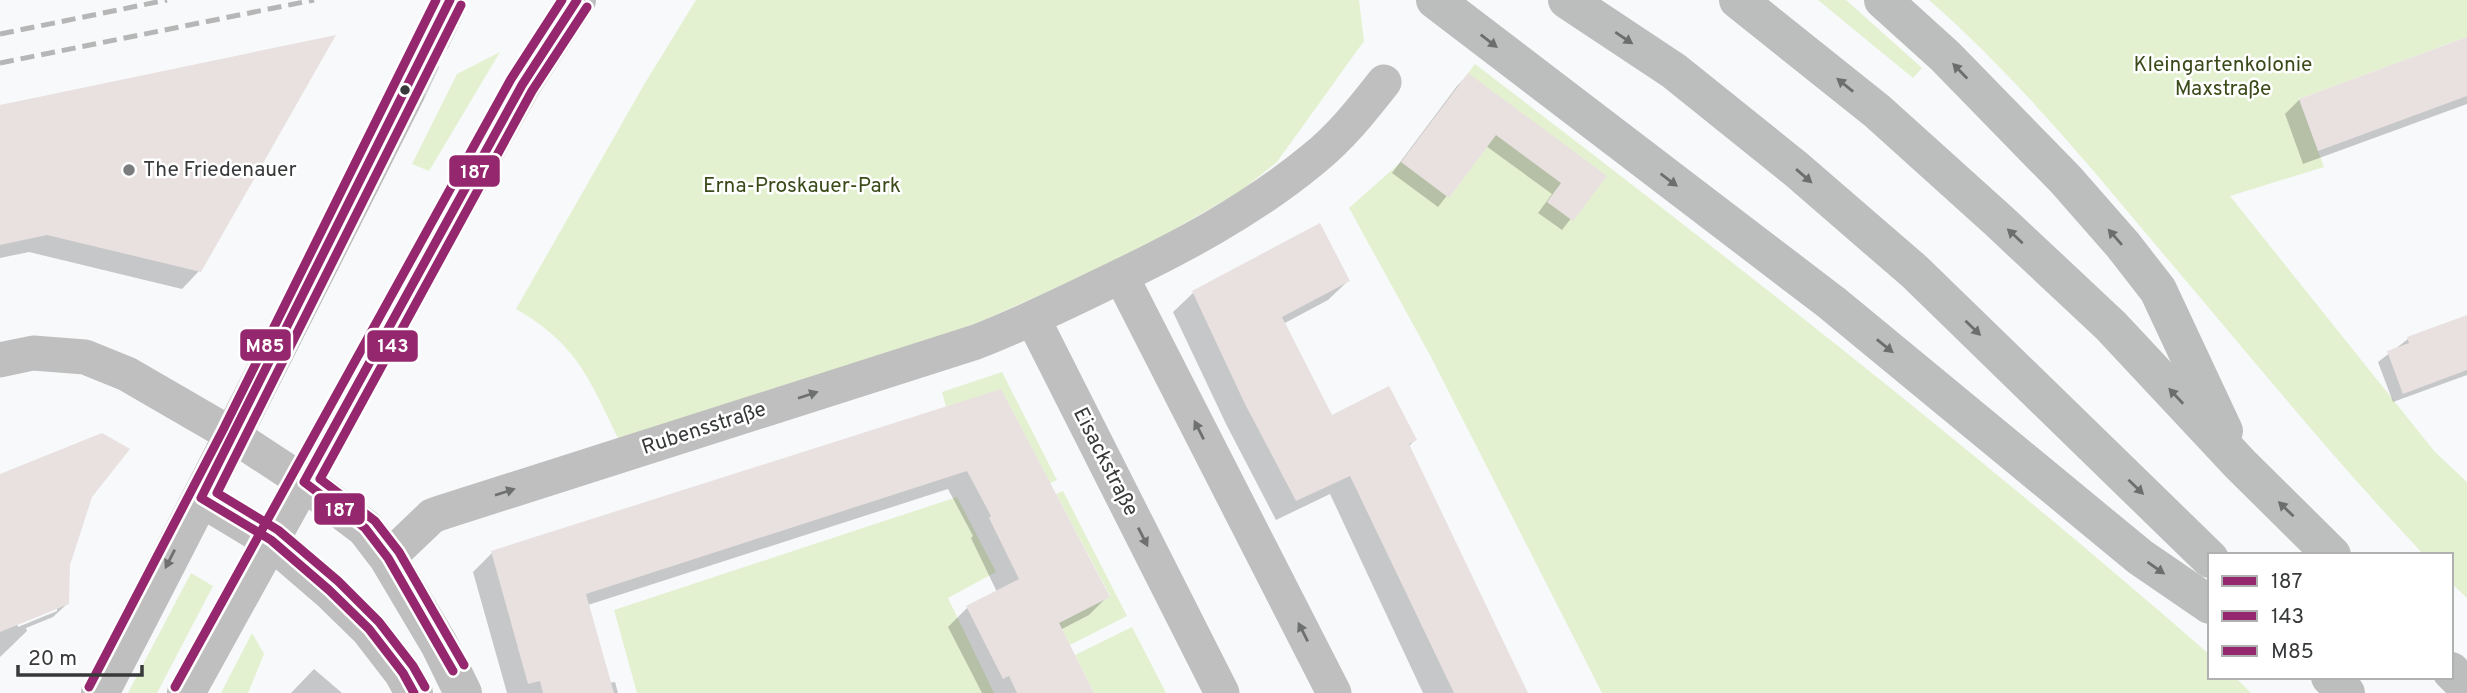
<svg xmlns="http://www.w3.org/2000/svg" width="2467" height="693" font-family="Overpass,sans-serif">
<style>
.green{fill:#e4f1d1}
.shadow{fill:#0003;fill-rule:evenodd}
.building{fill:#e9e0e0}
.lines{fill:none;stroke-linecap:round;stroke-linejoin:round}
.tertiary-tunnel{stroke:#d1d3d4;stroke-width:38;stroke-dasharray:38 19;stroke-linecap:butt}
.minor{stroke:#c0bfbf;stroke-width:35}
.tertiary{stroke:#c0bfbf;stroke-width:38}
.motorway{stroke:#bcbdbd;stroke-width:38}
.rail{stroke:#b6b6b6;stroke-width:5;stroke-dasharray:14 7;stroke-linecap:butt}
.bus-1-casing{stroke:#fff;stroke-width:14}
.bus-2-casing{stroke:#fff;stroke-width:14}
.bus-3-casing{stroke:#fff;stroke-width:14}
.bus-1{stroke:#95276e;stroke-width:9}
.bus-2{stroke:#95276e;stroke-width:9}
.bus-3{stroke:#95276e;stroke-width:9}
.oneway{fill:#6c6e6e}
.oneway2{fill:#6e6f6f}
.bus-dot{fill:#37393a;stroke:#fff;stroke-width:2.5}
.poi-dot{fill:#7a7c7e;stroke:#fff;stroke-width:2.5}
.labels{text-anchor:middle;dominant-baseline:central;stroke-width:5;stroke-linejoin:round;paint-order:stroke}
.park-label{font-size:21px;fill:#3a4a18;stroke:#fff}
.poi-label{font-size:21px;fill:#37393a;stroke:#fff;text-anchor:start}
.street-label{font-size:21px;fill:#37393a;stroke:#fff}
.line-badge{stroke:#fff;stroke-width:2.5}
.badge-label{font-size:19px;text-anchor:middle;font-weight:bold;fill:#fff}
</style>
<rect width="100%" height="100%" fill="#f7f9fb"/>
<g class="green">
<path d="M696 0H1359L1364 41 1277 162 1242 190 1163 236 1122 258 971 326 619 440C589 379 578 345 516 309L645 83Z"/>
<path d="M1818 0H1846L1922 68 1913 78Z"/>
<path d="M1929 0H2467V37L2299 99 2324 167 2230 196 2435 452 2467 482V598L2451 583V555H2424C2328 453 2240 344 2149 237 2080 154 2010 71 1929 0Z"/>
<path d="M500 52 429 171 412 164 457 74Z"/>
<path d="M1475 64C1725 255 1973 448 2210 655V677H2235L2251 693H1602L1431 357 1349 208 1401 162Z"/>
<path d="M1002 372 1057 480 1050 483 1001 390 946 407 942 392Z"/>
<path d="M1063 491 1127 616 1070 645 1059 623 1110 596 1056 494Z"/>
<path d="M957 497 996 572 948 598 994 693H637L614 610Z"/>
<path d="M191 573 213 586 157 693H128Z"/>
<path d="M1132 627 1166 693H1094L1075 655Z"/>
<path d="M252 633 264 654 248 693H221Z"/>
</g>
<g class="shadow">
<path d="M2467 38V104L2303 164 2285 114 2299 100Z"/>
<path d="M1468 75 1604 176 1562 230 1538 213 1552 194 1486 146 1438 207 1392 173 1457 86Z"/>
<path d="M0 107 199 271 182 289 29 252 0 258Z"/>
<path d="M1320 226 1348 281 1328 300 1283 324 1331 418 1415 440 1408 447 1526 693H1423L1330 494 1276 520 1226 424 1173 312 1193 293Z"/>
<path d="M2467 317V375L2393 402 2378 362 2408 339Z"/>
<path d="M1000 391 1108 596 1089 615 1060 630 1092 693H982L948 627 967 608 997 592 971 538 973 536 948 489 588 605 609 683 615 682 618 693H507L473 572 492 553Z"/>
<path d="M0 476 90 496 69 564 67 604 53 617 26 628 27 631 0 657ZM57 607V611L18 627 17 624Z"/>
<path d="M314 669 342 693H343H291Z"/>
</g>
<g class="building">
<path d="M336 35 201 272 47 235 0 245V105Z"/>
<path d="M2467 37V96L2318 151 2299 99Z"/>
<path d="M1468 73 1607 176 1573 221 1547 202 1561 183 1496 135 1449 198 1401 162Z"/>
<path d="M1320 223 1350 281 1282 317 1332 415 1389 386 1417 440 1409 444 1528 693H1454L1350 476 1296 501 1245 404 1192 291Z"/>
<path d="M2467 315V370L2403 394 2387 351 2409 343 2407 337Z"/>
<path d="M1001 389 1110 597 1059 623 1094 693H1017L1009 676 1003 679 966 606 1019 579 989 518 991 516 967 471 586 594 614 693H543L540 681 528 684 491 551Z"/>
<path d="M102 433 130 449 92 497 70 565 69 604 0 632V474Z"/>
</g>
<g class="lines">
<path class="tertiary-tunnel" d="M406 93 450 0"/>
<g class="minor">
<path d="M1121 276 1334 693"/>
<path d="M1033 319 1222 693"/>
<path d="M0 360 33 353 85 357 127 374 234 436 304 482"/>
<path d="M388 558 432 516 440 513 976 342C1020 325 1061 305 1102 285 1176 250 1249 212 1312 160 1340 138 1362 110 1384 82"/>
</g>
<g class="tertiary">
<path d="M304 482 365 528 388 558 439 644 463 693"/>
<path d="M201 498 271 540 329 590 369 629 403 673 414 693"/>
<path d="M100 693C204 494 305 293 406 93"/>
<path d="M186 693 522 85 577 0"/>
</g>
<g class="motorway">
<path d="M1435 0 1832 303 2140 557 2210 605"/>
<path d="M1567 0 1674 71 1796 169 1915 272 2210 559"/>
<path d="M1738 0 1877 111 1999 221 2111 326 2240 464 2332 555"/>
<path d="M1883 0 1945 56 2066 180 2123 245 2158 290 2224 431"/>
<path d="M2451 671 2467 687"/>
<path d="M2330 677 2346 693"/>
</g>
<g class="rail">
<path d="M0 34 167 0"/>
<path d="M0 63 314 0"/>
</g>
<g class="bus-1-casing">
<g id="bus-1">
<path d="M453 671 388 558 365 528 304 482 522 85 577 0"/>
<path d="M414 693 403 673 369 629 329 590 271 540 201 498 450 0"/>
</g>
</g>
<g class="bus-2-casing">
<g id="bus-2">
<path d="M464 665 399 552 375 521 320 479 532 91 587 7"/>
<path d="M425 687 413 666 379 622 338 581 278 530 217 493 461 5"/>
</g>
</g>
<g class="bus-3-casing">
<g id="bus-3">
<path d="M89 687 223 430 436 0"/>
<path d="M175 687 511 79 562 0"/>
</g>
</g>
<use href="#bus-1" class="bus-1"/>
<use href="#bus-2" class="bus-2"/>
<use href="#bus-3" class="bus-3"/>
</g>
<defs><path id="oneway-solid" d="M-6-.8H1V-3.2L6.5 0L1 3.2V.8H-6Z" transform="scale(1.75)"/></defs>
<g class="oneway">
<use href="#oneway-solid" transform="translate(1624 38) rotate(34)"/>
<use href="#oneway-solid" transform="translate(1489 41) rotate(38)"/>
<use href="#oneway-solid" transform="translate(1960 71) rotate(-134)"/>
<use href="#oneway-solid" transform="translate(1845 85) rotate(-141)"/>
<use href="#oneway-solid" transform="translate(1804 176) rotate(41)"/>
<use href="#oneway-solid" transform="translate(1669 180) rotate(37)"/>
<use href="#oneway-solid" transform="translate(2015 236) rotate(-137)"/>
<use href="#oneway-solid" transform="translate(2115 237) rotate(-131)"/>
<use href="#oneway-solid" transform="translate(1973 328) rotate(44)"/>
<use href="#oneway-solid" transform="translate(1885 346) rotate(39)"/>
<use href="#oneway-solid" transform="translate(2176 396) rotate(-133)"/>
<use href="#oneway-solid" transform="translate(2136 487) rotate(44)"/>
<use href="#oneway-solid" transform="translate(2286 509) rotate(-136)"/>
<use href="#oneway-solid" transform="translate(2156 568) rotate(35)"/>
</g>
<g class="oneway2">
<use href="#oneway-solid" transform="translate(808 395) rotate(-18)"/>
<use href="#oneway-solid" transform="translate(1199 430) rotate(-117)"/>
<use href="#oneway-solid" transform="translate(505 492) rotate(-18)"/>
<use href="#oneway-solid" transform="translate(1143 537) rotate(63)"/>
<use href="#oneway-solid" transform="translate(170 559) rotate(117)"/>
<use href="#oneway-solid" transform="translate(1303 632) rotate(-117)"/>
</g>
<circle class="bus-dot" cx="405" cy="90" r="6"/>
<circle class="poi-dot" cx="129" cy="170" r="7"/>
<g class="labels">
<g class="park-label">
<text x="2223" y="65">Kleingartenkolonie<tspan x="2223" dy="24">Maxstraße</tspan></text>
<text x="802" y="186">Erna-Proskauer-Park</text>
</g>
<g class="poi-label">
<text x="143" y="170">The Friedenauer</text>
</g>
<g class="street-label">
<text transform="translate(704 429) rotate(-18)">Rubensstraße</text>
<text transform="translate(1105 462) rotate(63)">Eisackstraße</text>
</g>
</g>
<g class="line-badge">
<rect x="448" y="154" width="53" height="34" rx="7" fill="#95276e"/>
<rect x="239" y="328" width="53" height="34" rx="7" fill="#95276e"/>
<rect x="366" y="329" width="53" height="34" rx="7" fill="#95276e"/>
<rect x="313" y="492" width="53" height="34" rx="7" fill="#95276e"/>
</g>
<g class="badge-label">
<text x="475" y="178">187</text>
<text x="265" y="352">M85</text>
<text x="393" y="352">143</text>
<text x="340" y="516">187</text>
</g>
<rect x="2208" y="553" width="245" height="126" fill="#ffffff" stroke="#afb0b0" stroke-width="2"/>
<rect x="2222" y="576" width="35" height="10" fill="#95276e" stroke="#afb0b0" stroke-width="2"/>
<text x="2271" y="588" font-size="21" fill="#37393a">187</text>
<rect x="2222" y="611" width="35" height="10" fill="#95276e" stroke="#afb0b0" stroke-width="2"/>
<text x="2271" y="623" font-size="21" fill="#37393a">143</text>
<rect x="2222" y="646" width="35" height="10" fill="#95276e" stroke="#afb0b0" stroke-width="2"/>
<text x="2271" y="658" font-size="21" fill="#37393a">M85</text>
<path d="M18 665v10h124v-10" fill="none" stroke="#37393a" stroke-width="3.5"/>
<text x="28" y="665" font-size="21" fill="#37393a" stroke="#ffffff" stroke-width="5" paint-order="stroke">20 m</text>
</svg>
